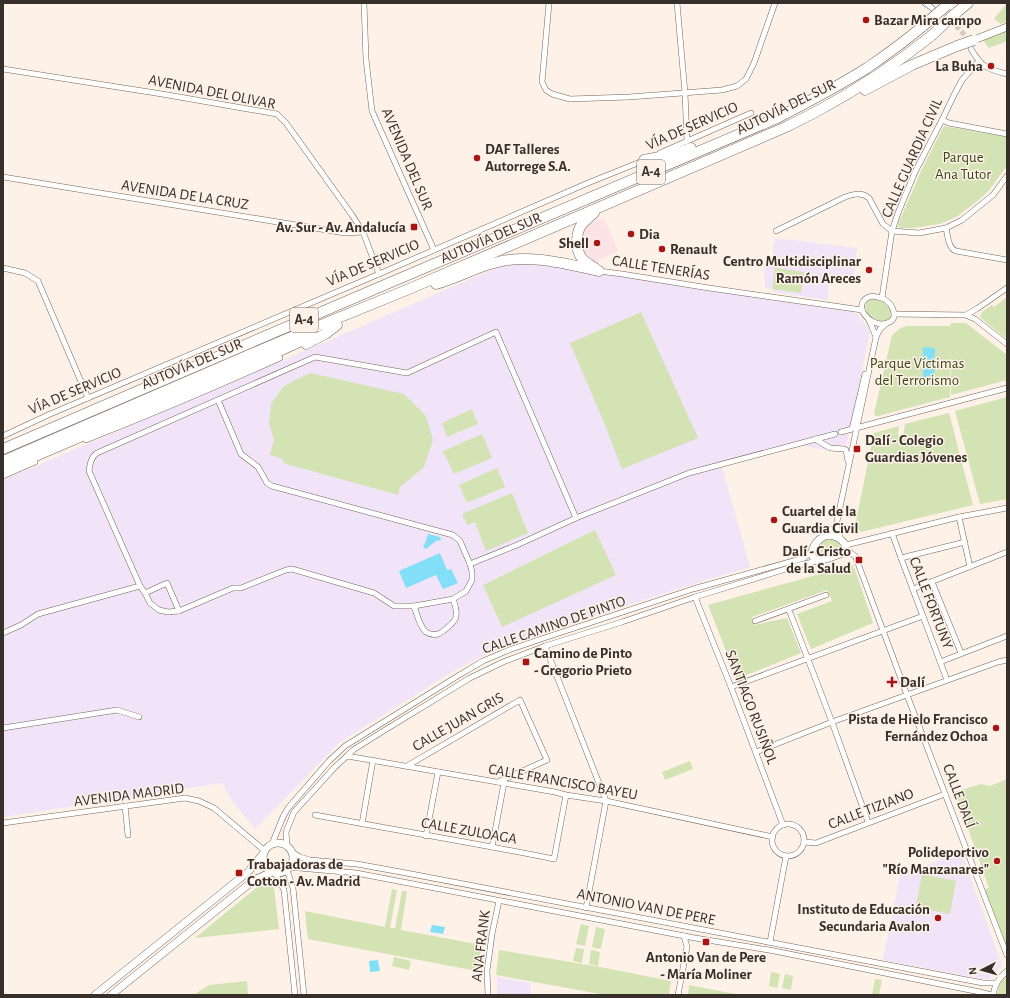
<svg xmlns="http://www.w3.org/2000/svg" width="1010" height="998" font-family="'Alegreya Sans',sans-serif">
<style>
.commercial{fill:#fde2e5}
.education{fill:#f1e4f9}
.green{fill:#d3e3b3}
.water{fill:#82dff7}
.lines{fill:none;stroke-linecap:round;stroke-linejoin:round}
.minor-tunnel{stroke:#d5cac2;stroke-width:5;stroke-dasharray:5 2.5;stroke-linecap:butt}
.minor-casing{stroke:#766559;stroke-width:6}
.tertiary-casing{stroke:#766559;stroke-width:8}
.motorway-casing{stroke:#766559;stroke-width:11}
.minor{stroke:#fff;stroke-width:5}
.tertiary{stroke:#fff;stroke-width:7}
.motorway{stroke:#fff;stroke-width:10}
.motorway-bridge-casing{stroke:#766559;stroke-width:11;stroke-linecap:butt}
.motorway-bridge{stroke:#fff;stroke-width:10}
.poi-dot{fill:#a81513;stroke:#fdf1e8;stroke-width:1.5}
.labels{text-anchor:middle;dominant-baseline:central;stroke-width:3;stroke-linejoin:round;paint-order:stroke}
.shield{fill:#fdf1e8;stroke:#726963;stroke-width:1}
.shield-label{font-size:14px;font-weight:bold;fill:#372f2a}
.poi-label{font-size:15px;font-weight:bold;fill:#372f2a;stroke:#fdf1e8;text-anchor:start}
.street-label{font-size:15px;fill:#372f2a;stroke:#fdf1e8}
.park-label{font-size:15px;fill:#3b4817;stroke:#fdf1e8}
</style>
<rect width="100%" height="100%" fill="#fdf1e8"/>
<path class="commercial" d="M604 218 618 251 599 260 598 262 594 263 580 245 586 225Z"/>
<g class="education">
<path d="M775 238 857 248 853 283 829 279 828 300 773 292V289L765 288 764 266H771Z"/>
<path d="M527 262 853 312 858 315 870 331 845 452 823 450 802 445 722 467 750 567 706 580 522 640 485 655 452 672 340 742 255 829 232 801 222 783 3 817V480L222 387 505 264Z"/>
<path d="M961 852 1002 965 988 980 883 960 900 875Z"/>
<path d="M497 977 530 983 531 995H497Z"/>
</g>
<g class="green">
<path d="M1007 3V21L1001 24 994 19Z"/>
<path d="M1007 29V41L989 48 982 39Z"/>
<path d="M944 126 1007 137V166L989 190 981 198 958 216 940 224 913 228H900L898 226V224L923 167Z"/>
<path d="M775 268 804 272 801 293 772 289Z"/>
<path d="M1007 297V339L982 319 980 317 982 312 992 305 994 307Z"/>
<path d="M872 299C882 299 890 304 892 315L889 320C873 326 855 305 872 299Z"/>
<path d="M641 312 698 438 622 469 603 420 570 343Z"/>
<path d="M951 323H966L1007 355V380L951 395 950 340V397L878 416H876L874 414 892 335 901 328 906 326H950Z"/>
<path d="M311 373 404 394 426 416 433 440 424 467 400 487 398 495 283 463V459L270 455 274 440 269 423 271 404 283 387 295 380Z"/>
<path d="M1007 397V489L1006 490 1007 499 980 504 955 411Z"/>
<path d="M472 409 478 424 447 437 442 423Z"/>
<path d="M949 413 973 505 861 532 855 526 874 433 899 426 898 435 903 437 905 424Z"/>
<path d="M482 434 492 458 454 474 443 451Z"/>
<path d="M497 468 505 487 467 503 459 485Z"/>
<path d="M512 493 528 533 486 551 475 522 467 525 462 514Z"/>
<path d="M595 530 616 575 502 627 483 585Z"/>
<path d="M830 538 835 540 843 546V549L840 552 819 557 815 555C816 545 820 541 830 538Z"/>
<path d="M853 565 860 584 873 623 811 649 797 614 832 601 827 590 752 617 754 625 787 618 801 653 737 679 708 605Z"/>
<path d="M690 761 693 769 665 780 662 772Z"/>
<path d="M1007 779V950L983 890 989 888 955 792 981 784 990 786Z"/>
<path d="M922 874 956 881 950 914 916 907Z"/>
<path d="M262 883H267L274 888 279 929 195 938Z"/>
<path d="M392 889 397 890 390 928H395L402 891H407L401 930 482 945 477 971 308 939 305 911 385 927Z"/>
<path d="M581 924 589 926 585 946 576 944Z"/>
<path d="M596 927 605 929 601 949 592 947Z"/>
<path d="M576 948 584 949 582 963 573 961Z"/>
<path d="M499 950 600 967 671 981 669 995H606L496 975Z"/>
<path d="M591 950 600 952 598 966 589 964Z"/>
<path d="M394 957 411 961 409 970 392 966Z"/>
<path d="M771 972 780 974 777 988 769 986Z"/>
<path d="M785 974 793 976 791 990 782 988Z"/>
<path d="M1007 975V995H997C998 986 1001 981 1007 975Z"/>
<path d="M875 979 882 980 879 995H872Z"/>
<path d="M247 981 248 995H194L209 985Z"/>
<path d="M689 985 741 995H688Z"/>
</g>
<g class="water">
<path d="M923 347 935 348 934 382H923Z"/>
<path d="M428 534 440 537 441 540 436 541 426 549 423 547 425 543Z"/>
<path d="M440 553 447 570 451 569 458 583 443 589 436 575 406 588 399 571Z"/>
<path d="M432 925 445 927 443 934 430 932Z"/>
<path d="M378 960 380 971 370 972 369 961Z"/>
</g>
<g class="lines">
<path class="minor-tunnel" d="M932 8C947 19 961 26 969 43"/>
<g class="minor-casing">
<g id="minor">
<path d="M364 3 366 59 372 111 434 250"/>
<path d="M549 3 542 82 546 90 552 94 570 99 629 97 722 90 737 86 746 79 754 63 775 3"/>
<path d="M677 3 685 93 687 141"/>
<path d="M925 3 932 8"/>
<path d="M971 49C982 67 986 69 1007 74"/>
<path d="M3 69 162 94 277 114 286 123 352 215 363 232 379 274"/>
<path d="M942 120 949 123 1007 134"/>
<path d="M660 153 751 113"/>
<path d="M3 177 345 233 363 232"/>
<path d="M946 228C948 236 948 248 956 251L1007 260"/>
<path d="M776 231 845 197C854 194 861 192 869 198L883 224 892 231 919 233 946 228 962 220 993 195 1007 176"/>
<path d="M3 268 25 273 38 281 88 398"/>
<path d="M599 271 622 274 709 288 862 310"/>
<path d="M872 296C877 297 881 297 884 299 893 304 900 320 887 323 869 329 849 302 872 296Z"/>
<path d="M882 298 892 231 898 213 915 172 942 120 954 95 962 80 979 61"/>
<path d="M894 314 966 315 975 319 1007 344"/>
<path d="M966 315 978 308 1007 288"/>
<path d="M869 320 872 327 876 337"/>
<path d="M856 428 1007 388"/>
<path d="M841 432 852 429 865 374"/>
<path d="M3 436 48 415 379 274 588 183 645 160"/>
<path d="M815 439 830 448 844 449 846 450 848 461"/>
<path d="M86 440C152 414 216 387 280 358"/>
<path d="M3 476 35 462"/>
<path d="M959 517 970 567"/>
<path d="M836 526 876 337 880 329 886 324"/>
<path d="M836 526 841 539"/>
<path d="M892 533 901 558 947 680"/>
<path d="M825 535 836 526"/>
<path d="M846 545 959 517 1007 508"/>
<path d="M846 549 855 556 856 558 907 695 1007 955"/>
<path d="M901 558 965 542"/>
<path d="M470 564 517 545 576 518 689 473 835 434"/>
<path d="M932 582 961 653"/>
<path d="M140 586 145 593 150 603 159 610 168 612 179 611 233 588H241L286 570 292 569 374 593 394 606H414L453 599 466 591 472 580V572L470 564 460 541 453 535 272 486 267 483 258 467 241 454 218 400"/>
<path d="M913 589 1007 552"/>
<path d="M145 593 167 583 179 611"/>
<path d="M695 597 731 687 783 825"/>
<path d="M414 606C417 614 419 626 426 632 429 634 434 635 438 634 443 632 455 622 456 617 457 611 455 604 453 599"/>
<path d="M788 609 791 615 832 722 868 822"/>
<path d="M755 621 826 595"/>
<path d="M3 633 21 625 38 614 140 586 89 471C90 464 91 457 97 453L315 357 407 373 496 332 576 518"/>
<path d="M545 646 606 801 586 908"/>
<path d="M940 662 1007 636"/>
<path d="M731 687 923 616"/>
<path d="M3 728 117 710 139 717"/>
<path d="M756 752 832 722 998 662 1007 660"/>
<path d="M347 756 555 792 566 795 606 801 773 837"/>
<path d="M407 766 520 700 547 760 498 782"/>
<path d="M125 806 128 835"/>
<path d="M315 815C395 830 475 843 554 859L566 795"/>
<path d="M3 823 185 798 199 801 214 808 265 851"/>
<path d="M362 824 373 760"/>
<circle cx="788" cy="840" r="16"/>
<path d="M426 836 438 772"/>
<path d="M804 842 816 843 945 794"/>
<path d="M272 844 283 817 288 808 329 761 345 746 456 677 483 661 509 650 541 639 693 589 804 558 812 551"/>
<path d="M287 846 286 832 294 812 335 767 347 756 353 750 385 730 470 678 503 662 545 646 622 622 695 597 799 565 818 561"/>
<path d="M492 847 504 783"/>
<path d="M292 852 300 857 310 860 357 864 406 873 983 983H996"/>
<path d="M290 868H299L356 873 695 938 769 950 980 992 991 995"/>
<path d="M287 870 293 888 304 995"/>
<path d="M275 873 284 890 295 995"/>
<path d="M770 942 786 856"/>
<path d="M488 995 487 971 492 934 499 901"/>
<path d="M678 995 687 947 684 936"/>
<path d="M993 995C995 984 999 978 1007 971"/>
</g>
</g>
<g class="tertiary-casing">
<g id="tertiary">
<path d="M974 40 1007 27"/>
<path d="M829 535C837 536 841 539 846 545V549C842 554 838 555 832 557 829 558 823 560 820 560 805 560 814 541 823 537 824 536 827 536 829 535Z"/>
<circle cx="278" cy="858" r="15"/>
<path d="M95 995 248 872 263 854"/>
<path d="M111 995 254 880 272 872"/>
</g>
</g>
<g class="motorway-casing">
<g id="motorway">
<path d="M956 13 968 3"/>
<path d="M865 90 912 65 957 46"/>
<path d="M644 160 675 154 691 148"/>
<path d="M594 213C590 216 586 220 582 224 576 232 575 248 581 257 584 262 591 265 596 269"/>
<path d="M436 284C456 279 474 268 494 263 528 253 566 264 599 271"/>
<path d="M306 344 325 334 337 325"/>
<path d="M3 449 382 286 775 119C806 103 837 87 867 68 886 55 905 41 923 26"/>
<path d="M3 461 284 340 409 289 786 127C798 121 810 115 821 109 860 88 897 63 931 36"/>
<path d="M3 471 17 464 262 359 312 336"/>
</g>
</g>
<use href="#minor" class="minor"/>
<use href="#tertiary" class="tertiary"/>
<use href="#motorway" class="motorway"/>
<g class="motorway-bridge-casing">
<g id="motorway-bridge">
<path d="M923 26 947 5"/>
<path d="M931 36 956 13"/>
<path d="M957 46 974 40"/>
</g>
</g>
<use href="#motorway-bridge" class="motorway-bridge"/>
</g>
<g class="poi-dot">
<circle cx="866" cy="20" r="4"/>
<circle cx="991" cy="66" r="4"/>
<circle cx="477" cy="158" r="4"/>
<rect x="410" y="223" width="8" height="8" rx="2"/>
<circle cx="631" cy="234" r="4"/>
<circle cx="597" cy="243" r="4"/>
<circle cx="662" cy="249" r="4"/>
<circle cx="869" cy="270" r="4"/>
<rect x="853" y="445" width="8" height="8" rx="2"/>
<circle cx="774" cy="520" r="4"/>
<rect x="855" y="556" width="8" height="8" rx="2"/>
<rect x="522" y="658" width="8" height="8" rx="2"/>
<path d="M890 676h4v4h4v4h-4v4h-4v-4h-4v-4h4z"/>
<circle cx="996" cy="728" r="4"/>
<circle cx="997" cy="861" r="4"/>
<rect x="235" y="869" width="8" height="8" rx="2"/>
<circle cx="938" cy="918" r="4"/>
<rect x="702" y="938" width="8" height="8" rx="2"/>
</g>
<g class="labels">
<g class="shield">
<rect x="637" y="160" width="28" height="24" rx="3"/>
<rect x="290" y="308" width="28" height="24" rx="3"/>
</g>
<g class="shield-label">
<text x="651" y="172">A-4</text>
<text x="304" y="320">A-4</text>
</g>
<g class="poi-label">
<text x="874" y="20">Bazar Mira campo</text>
<text x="983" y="66" text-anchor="end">La Buha</text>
<text x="485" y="149">DAF Talleres<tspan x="485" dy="17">Autorrege S.A.</tspan></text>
<text x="406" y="227" text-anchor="end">Av. Sur - Av. Andalucía</text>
<text x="639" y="234">Dia</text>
<text x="589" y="243" text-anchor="end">Shell</text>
<text x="670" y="249">Renault</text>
<text x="861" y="261" text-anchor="end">Centro Multidisciplinar<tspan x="861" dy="17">Ramón Areces</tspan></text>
<text x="865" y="440">Dalí - Colegio<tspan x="865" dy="17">Guardias Jóvenes</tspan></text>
<text x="782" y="511">Cuartel de la<tspan x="782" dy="17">Guardia Civil</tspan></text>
<text x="851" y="551" text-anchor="end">Dalí - Cristo<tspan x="851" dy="17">de la Salud</tspan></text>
<text x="534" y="653">Camino de Pinto<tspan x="534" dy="17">- Gregorio Prieto</tspan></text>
<text x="900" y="682">Dalí</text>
<text x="988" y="719" text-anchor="end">Pista de Hielo Francisco<tspan x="988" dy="17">Fernández Ochoa</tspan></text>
<text x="989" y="852" text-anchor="end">Polideportivo<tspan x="989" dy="17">"Río Manzanares"</tspan></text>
<text x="247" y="864">Trabajadoras de<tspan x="247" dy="17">Cotton - Av. Madrid</tspan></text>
<text x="930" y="909" text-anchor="end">Instituto de Educación<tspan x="930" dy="17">Secundaria Avalon</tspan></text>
<text x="706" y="957" text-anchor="middle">Antonio Van de Pere<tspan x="706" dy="17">- María Moliner</tspan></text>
</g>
<g class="street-label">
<text transform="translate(212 92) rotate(11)">AVENIDA DEL OLIVAR</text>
<text transform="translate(786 107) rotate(-26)">AUTOVÍA DEL SUR</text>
<text transform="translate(692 126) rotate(-24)">VÍA DE SERVICIO</text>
<text transform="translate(912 158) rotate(-66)">CALLE GUARDIA CIVIL</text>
<text transform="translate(407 159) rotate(67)">AVENIDA DEL SUR</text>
<text transform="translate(185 195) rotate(9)">AVENIDA DE LA CRUZ</text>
<text transform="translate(491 238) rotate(-23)">AUTOVÍA DEL SUR</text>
<text transform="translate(373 263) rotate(-23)">VÍA DE SERVICIO</text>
<text transform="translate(661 268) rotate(9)">CALLE TENERÍAS</text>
<text transform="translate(192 364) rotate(-23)">AUTOVÍA DEL SUR</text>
<text transform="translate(75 391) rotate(-23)">VÍA DE SERVICIO</text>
<text transform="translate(931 603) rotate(69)">CALLE FORTUNY</text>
<text transform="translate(554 625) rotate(-19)">CALLE CAMINO DE PINTO</text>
<text transform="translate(751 707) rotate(69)">SANTIAGO RUSIÑOL</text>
<text transform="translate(458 722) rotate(-30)">CALLE JUAN GRIS</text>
<text transform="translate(563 782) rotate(10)">CALLE FRANCISCO BAYEU</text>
<text transform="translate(129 795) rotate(-7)">AVENIDA MADRID</text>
<text transform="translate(959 796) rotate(69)">CALLE DALÍ</text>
<text transform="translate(871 809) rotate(-21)">CALLE TIZIANO</text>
<text transform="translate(469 831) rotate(10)">CALLE ZULOAGA</text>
<text transform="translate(646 907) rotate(11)">ANTONIO VAN DE PERE</text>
<text transform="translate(481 946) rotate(-83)">ANA FRANK</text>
</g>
<g class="park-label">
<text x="963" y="157">Parque<tspan x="963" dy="17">Ana Tutor</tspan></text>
<text x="917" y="363">Parque Víctimas<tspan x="917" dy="17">del Terrorismo</tspan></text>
</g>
</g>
<rect width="1010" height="998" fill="none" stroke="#372f2a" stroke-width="8"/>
<g transform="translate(982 970) rotate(264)" stroke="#fdf1e8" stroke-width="3" paint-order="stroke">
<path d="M0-3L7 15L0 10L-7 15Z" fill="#372f2a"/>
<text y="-6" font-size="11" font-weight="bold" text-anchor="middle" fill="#372f2a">N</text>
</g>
</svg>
